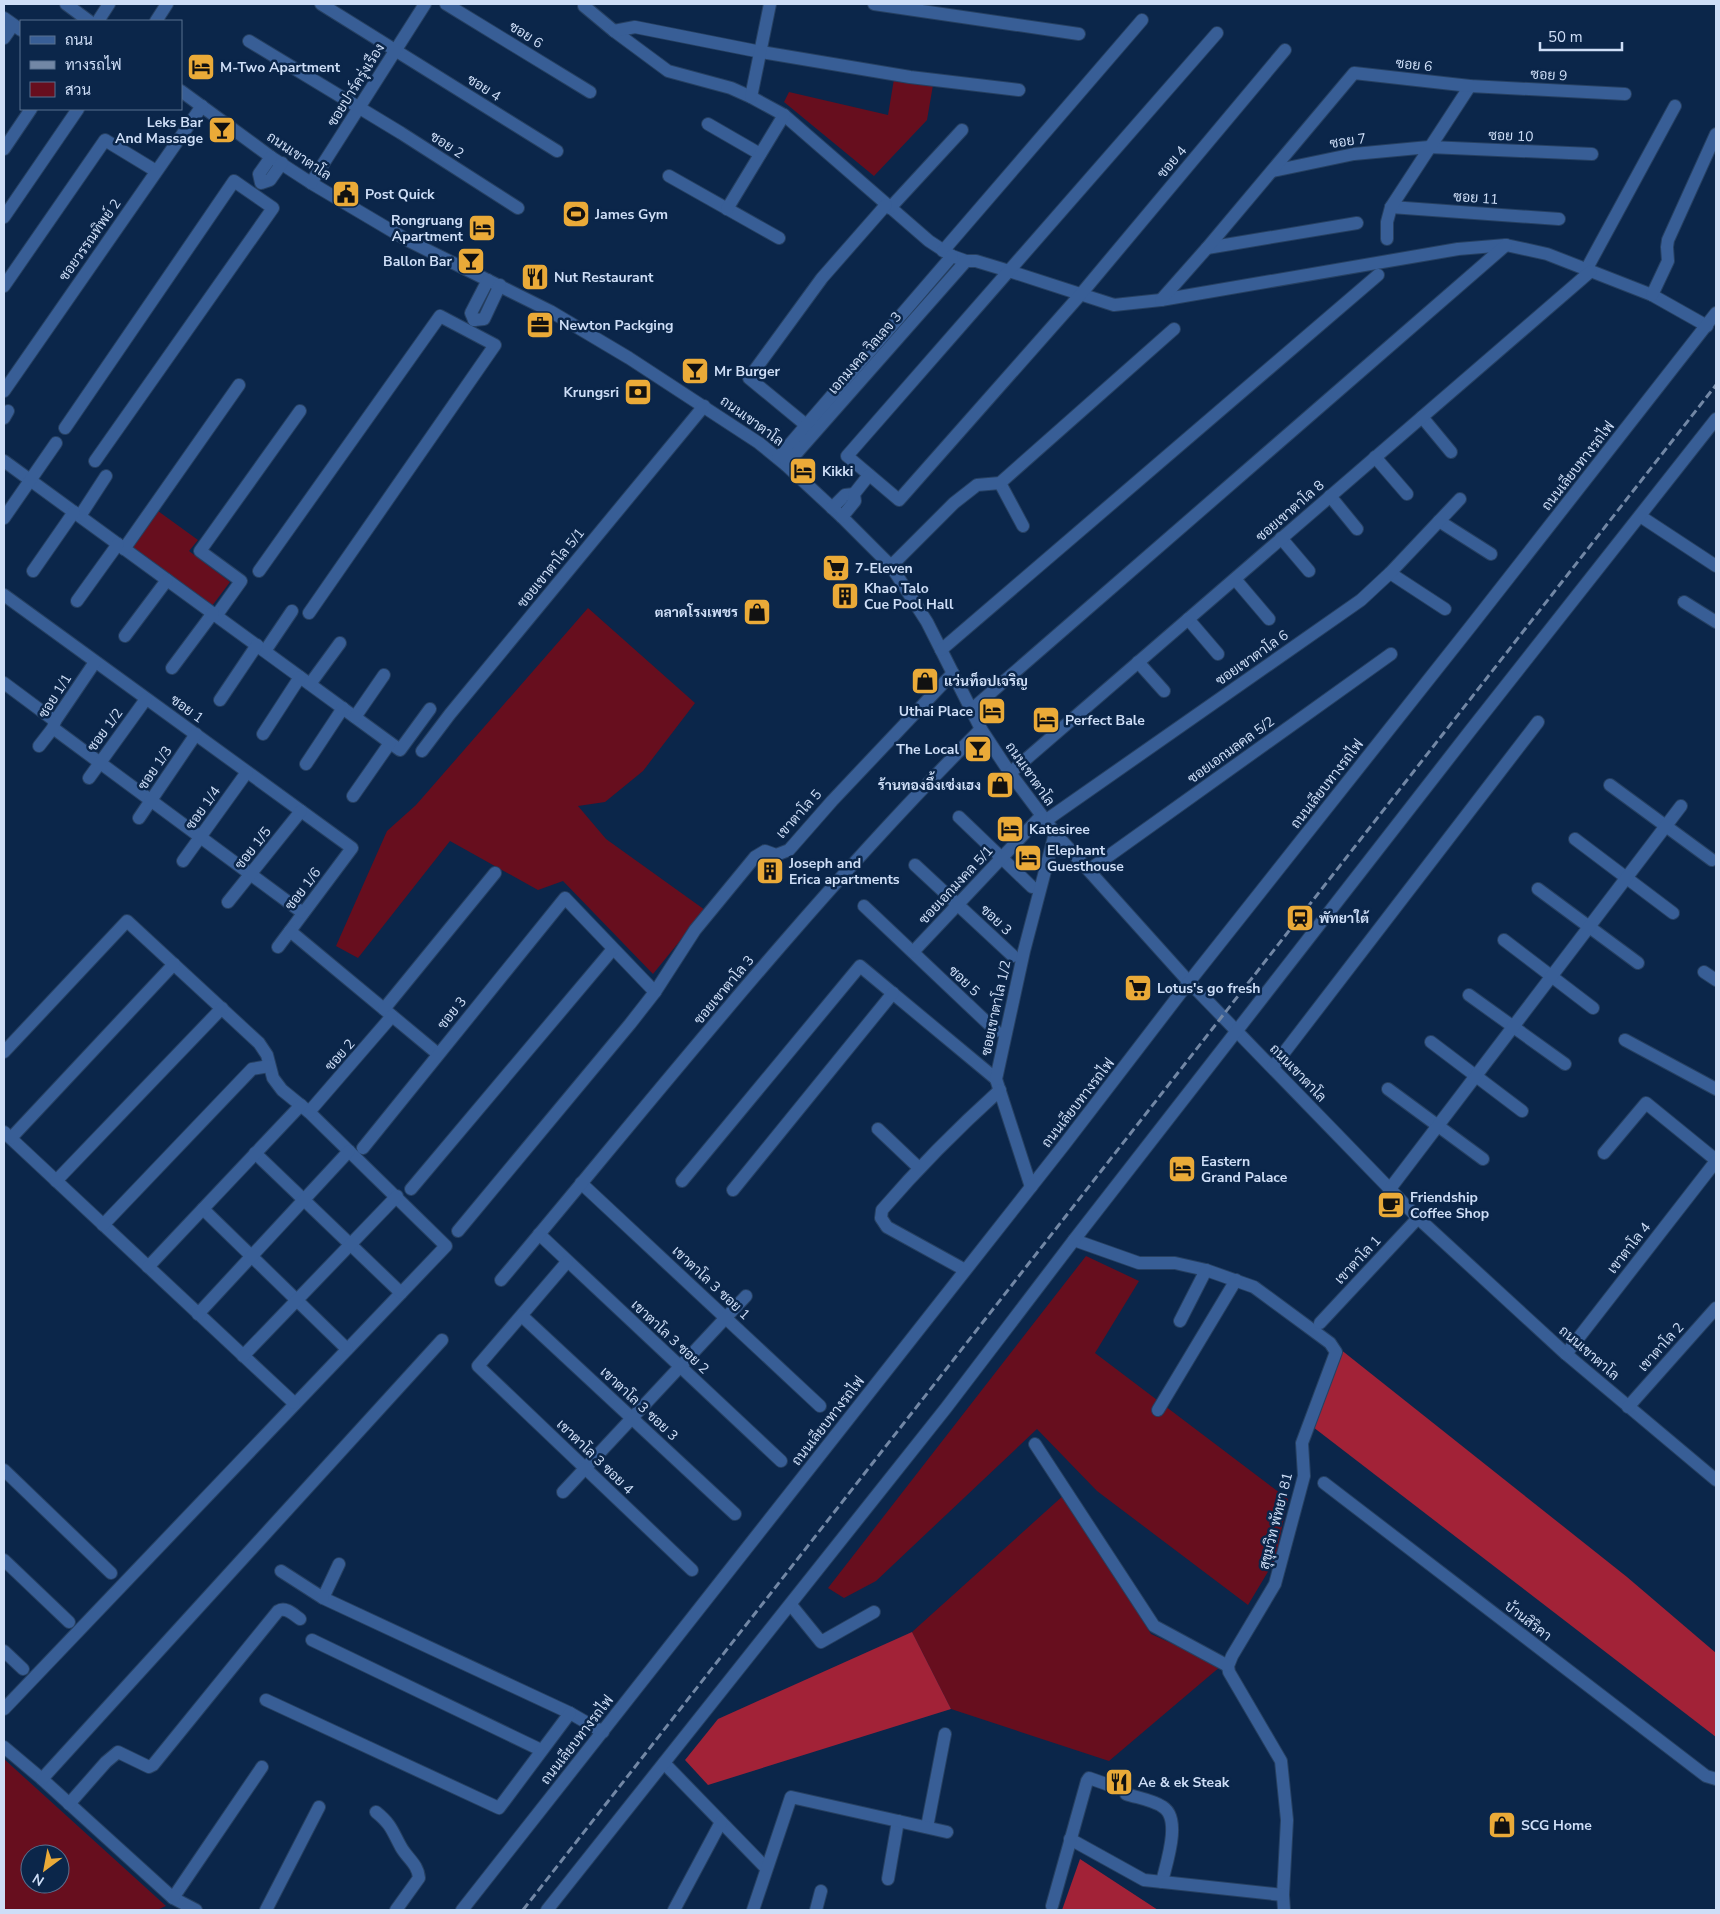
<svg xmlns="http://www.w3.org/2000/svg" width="1720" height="1914" font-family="'Nunito Sans',Sarabun,sans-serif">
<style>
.green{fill:#670e1e;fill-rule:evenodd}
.forest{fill:#a22237}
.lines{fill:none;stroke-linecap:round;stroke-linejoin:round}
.minor-tunnel{stroke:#284264;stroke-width:12;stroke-dasharray:12 6;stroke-linecap:butt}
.minor-casing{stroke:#264062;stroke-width:14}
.minor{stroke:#385e96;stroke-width:12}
.rail{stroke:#7287a5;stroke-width:3;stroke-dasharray:8 4;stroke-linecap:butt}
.labels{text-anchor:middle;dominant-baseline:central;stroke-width:5;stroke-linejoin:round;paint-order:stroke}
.street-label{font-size:14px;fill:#cedef7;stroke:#0b264a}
.poi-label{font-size:14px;font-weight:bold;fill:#cedef7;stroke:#0b264a;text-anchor:start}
</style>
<rect width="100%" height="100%" fill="#0b264a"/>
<g class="green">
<path d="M894 79 933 85 927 120 874 176 784 102 789 92 888 115Z"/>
<path d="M158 511 198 540 189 551 230 582 212 606 132 547Z"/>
<path d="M588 608 695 703 643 771 605 802 578 806 606 839 705 910 653 974 563 881 538 890 450 841 358 958 336 946 387 831 416 805Z"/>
<path d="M1086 1256 1139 1281 1095 1353 1288 1499 1275 1560 1248 1605 1097 1491 1037 1429 876 1581 844 1598 828 1588Z"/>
<path d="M1065 1494 1151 1634 1221 1666 1109 1761 951 1709 912 1632Z"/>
<path d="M4 1759 166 1906 157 1910H4ZM30 1854H60V1884H30Z"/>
</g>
<g class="forest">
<path d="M1340 1349 1627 1577 1716 1653V1737L1313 1427Z"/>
<path d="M912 1632 951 1709 708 1785 685 1760 718 1719Z"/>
<path d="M1080 1859 1158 1910H1062Z"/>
</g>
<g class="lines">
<path class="minor-tunnel" d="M1109 1785 1126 1794"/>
<g class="minor-casing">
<g id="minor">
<path d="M66 4 89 21"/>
<path d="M321 4 557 151"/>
<path d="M446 4 590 92"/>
<path d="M586 4 584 6 614 31 668 71 731 88 751 97 784 115 929 241 952 256 966 261H976L1009 271 1114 305 1161 300 1458 249 1506 245 1547 254 1652 295 1707 326"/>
<path d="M874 4 1079 34"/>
<path d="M4 18 21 30"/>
<path d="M98 21 109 4"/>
<path d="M156 21 167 4"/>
<path d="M614 31 635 27 761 52 910 77 1019 90"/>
<path d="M1217 33 847 456 899 500 1081 294 1285 50"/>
<path d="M4 38 13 25"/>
<path d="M249 41 401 133 518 208"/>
<path d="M181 91 271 157 311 183 409 241 550 311 629 358 759 443 786 465 842 517 891 566 927 622 981 729 1010 773 1055 833 1189 982 1418 1218 1566 1354 1716 1480"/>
<path d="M751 97 770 4"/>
<path d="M708 124 760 154"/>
<path d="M4 149 31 109"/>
<path d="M271 157 259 174 261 183 270 180 282 163"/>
<path d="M1273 171 1354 154 1429 147 1592 154"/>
<path d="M669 176 779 238"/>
<path d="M311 183 425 4"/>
<path d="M1391 207 1559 219"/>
<path d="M890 208 962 130"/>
<path d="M727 209 784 115"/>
<path d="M4 217 78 109"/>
<path d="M1387 239V222L1391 207 1470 86"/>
<path d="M1207 248 1357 223"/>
<path d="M943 251 1142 20"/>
<path d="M1586 270 1675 106"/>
<path d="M4 286 105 140 156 171"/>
<path d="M1652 295 1668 261 1667 247 1668 240 1716 134"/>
<path d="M1161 300 1207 248 1354 73 1470 86 1625 94"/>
<path d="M474 320 484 319 500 285"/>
<path d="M474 320 471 313 488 280"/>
<path d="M4 391 202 106"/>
<path d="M1422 417 1451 452"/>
<path d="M4 418 8 411"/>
<path d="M806 425 749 378 822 278 886 205"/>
<path d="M65 428 234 181 273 208 95 461"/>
<path d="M1375 457 1407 494"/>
<path d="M778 458 952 256"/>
<path d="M4 461 400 750 430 709"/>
<path d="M786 465 966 261"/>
<path d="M1000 483 1023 526"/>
<path d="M1330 496 1357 529"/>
<path d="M832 508 845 495 854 494"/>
<path d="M80 516 106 476"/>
<path d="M1640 516 1716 566"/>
<path d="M842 517 855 501 854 494 869 475"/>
<path d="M4 518 56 443"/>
<path d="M1439 521 1491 554"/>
<path d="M1281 538 1309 571"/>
<path d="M124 549 239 385"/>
<path d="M891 566 954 503 977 485 1000 483 1174 329"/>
<path d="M33 571 74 512"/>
<path d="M259 571 440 316 495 345 309 613"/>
<path d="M1390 573 1445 609"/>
<path d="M1235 579 1269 619"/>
<path d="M4 595 352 848 278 947"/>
<path d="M77 601 118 544"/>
<path d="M1684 602 1716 622"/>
<path d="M216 616 241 581 200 551 300 411"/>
<path d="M1188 619 1218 654"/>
<path d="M125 636 167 580"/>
<path d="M941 650 1378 275"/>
<path d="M265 651 292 611"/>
<path d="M1138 662 1164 691"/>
<path d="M172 668 213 613"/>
<path d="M4 683 55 721"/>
<path d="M310 684 340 643"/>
<path d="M220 700 257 645"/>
<path d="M971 710 1506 245"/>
<path d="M355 717 384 675"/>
<path d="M53 728 303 913"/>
<path d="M263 734 300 677"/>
<path d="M39 746 53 728 55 721 95 662"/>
<path d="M422 751 450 714 704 406"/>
<path d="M306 764 343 708"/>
<path d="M1010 773 1591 271"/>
<path d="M89 778 146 699"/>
<path d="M1610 785 1712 860"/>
<path d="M353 796 390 743"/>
<path d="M959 817 1032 887"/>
<path d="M139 818 196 734"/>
<path d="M1045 821 1361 600 1390 573 1460 499"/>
<path d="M1575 839 1673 913"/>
<path d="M183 861 247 772"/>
<path d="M915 865 1013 956"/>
<path d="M1089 870 1391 654"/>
<path d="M1538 889 1638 963"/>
<path d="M228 902 301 811"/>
<path d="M864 906 996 1031"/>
<path d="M290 931 438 1054"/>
<path d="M1504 940 1593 1008"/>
<path d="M913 952 1041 816"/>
<path d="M1704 972 1716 980"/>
<path d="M1469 995 1565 1064"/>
<path d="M384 1009 495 873"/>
<path d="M1625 1040 1716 1089"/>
<path d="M1431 1042 1522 1111"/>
<path d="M4 1052 127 921 259 1043 267 1055 273 1078 282 1090 309 1112 446 1246 4 1709"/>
<path d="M1273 1067 1538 722"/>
<path d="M1388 1089 1483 1159"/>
<path d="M309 1112 392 1016"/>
<path d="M878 1129 919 1168"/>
<path d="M4 1132 294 1403"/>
<path d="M11 1138 174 964"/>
<path d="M363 1148 565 898 655 992"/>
<path d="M255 1153 401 1293"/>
<path d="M1604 1153 1646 1103 1716 1160"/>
<path d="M56 1181 222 1008"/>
<path d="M682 1181 860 966 996 1079"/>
<path d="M581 1183 820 1406"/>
<path d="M1031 1187 996 1079 1024 951 1055 833"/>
<path d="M411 1189 613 949"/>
<path d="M733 1190 893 993"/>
<path d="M1389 1190 1681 806"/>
<path d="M203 1209 347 1349"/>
<path d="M103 1225 252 1069 269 1066"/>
<path d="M458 1231 630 1024 655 992 695 930 755 857 765 851 776 855 789 850 832 801 953 673"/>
<path d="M539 1234 781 1461"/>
<path d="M1074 1240 1139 1263H1175L1206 1270 1254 1287 1330 1343 1336 1352 1302 1443 1304 1476 1275 1584 1232 1656 1228 1666 1229 1672 1281 1761 1287 1820 1283 1895 1284 1910"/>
<path d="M567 1262 478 1366 692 1570"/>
<path d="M148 1267 301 1105"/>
<path d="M965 1270 887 1227 881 1218 882 1210C919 1167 958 1128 1000 1090"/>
<path d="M501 1280C657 1094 809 901 981 729"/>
<path d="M198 1314 349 1151"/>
<path d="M522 1316 735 1514"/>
<path d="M1180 1321 1206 1270"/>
<path d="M1320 1323 1418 1218"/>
<path d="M1566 1354 1716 1161"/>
<path d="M243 1356 397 1196"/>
<path d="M1628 1407 1716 1308"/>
<path d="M1158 1410 1236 1280"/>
<path d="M1035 1444 1154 1626 1228 1666"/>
<path d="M4 1470 111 1573"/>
<path d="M1324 1483 1706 1776 1716 1779"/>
<path d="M563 1492 746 1296"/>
<path d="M4 1560 69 1622"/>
<path d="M339 1564 323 1598 570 1713 603 1732"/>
<path d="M281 1571 323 1598"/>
<path d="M791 1605 821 1642 874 1612"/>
<path d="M312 1640 541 1750"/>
<path d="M4 1651 23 1669"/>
<path d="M266 1700 499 1808 570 1713"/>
<path d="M4 1747 42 1779 173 1898 196 1910"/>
<path d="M664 1763 766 1868"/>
<path d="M42 1779 442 1340"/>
<path d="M1126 1794C1138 1798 1153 1800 1163 1807 1182 1819 1166 1864 1162 1882"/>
<path d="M69 1804 106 1762 118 1752 149 1767 153 1765 278 1611C286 1606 294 1615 300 1619"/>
<path d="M376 1812C392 1825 392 1831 401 1847 407 1858 418 1864 419 1878L396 1910"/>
<path d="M927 1827 945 1734"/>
<path d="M1070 1839 1144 1880 1283 1895"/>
<path d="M888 1879 898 1821"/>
<path d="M173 1898 262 1767"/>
<path d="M1052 1906 1087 1781 1089 1778 1109 1785"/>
<path d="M266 1910 319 1807"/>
<path d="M462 1910 1064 1145 1189 982 1471 626 1716 313"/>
<path d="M547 1910 946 1408 1074 1240 1470 731 1716 419"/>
<path d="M674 1910 721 1822"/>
<path d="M753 1910 791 1797 947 1832"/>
<path d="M816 1910 821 1891"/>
</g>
</g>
<use href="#minor" class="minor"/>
<path class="rail" d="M523 1910 1716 385"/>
</g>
<defs>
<g id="hotel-square" transform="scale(1.4375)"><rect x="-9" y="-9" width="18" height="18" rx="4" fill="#eaaa38" stroke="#0b264a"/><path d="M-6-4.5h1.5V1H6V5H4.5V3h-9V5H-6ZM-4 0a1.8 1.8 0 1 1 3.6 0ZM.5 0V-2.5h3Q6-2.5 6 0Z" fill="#111"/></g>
<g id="bar-square" transform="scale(1.4375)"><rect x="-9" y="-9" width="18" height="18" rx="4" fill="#eaaa38" stroke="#0b264a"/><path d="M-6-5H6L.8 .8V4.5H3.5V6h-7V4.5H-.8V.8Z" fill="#111"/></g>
<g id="civic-square" transform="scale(1.4375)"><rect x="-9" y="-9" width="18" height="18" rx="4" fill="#eaaa38" stroke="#0b264a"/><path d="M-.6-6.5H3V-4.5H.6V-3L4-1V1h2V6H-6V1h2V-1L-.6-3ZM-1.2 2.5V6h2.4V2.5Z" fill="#111"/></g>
<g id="stadium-square" transform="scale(1.4375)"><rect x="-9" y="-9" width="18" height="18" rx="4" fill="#eaaa38" stroke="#0b264a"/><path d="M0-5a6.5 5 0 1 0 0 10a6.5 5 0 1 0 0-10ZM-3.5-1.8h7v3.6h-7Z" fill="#111"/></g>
<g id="restaurant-square" transform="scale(1.4375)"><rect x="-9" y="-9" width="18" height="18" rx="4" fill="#eaaa38" stroke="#0b264a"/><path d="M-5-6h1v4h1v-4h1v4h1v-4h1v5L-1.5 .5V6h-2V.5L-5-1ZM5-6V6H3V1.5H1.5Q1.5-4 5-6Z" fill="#111"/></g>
<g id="office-square" transform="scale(1.4375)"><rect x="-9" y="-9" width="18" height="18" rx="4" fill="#eaaa38" stroke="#0b264a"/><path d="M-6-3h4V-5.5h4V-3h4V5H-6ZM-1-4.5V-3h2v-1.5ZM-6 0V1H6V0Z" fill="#111"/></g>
<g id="bank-square" transform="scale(1.4375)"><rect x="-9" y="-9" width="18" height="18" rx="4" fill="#eaaa38" stroke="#0b264a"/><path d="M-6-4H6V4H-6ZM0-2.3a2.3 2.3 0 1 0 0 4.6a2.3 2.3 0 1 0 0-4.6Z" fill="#111"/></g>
<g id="supermarket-square" transform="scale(1.4375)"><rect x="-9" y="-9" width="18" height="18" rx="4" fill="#eaaa38" stroke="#0b264a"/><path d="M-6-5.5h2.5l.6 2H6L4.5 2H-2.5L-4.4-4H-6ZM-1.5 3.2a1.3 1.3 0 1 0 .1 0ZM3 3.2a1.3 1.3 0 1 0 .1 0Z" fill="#111"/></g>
<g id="building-square" transform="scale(1.4375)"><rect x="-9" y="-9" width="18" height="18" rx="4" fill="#eaaa38" stroke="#0b264a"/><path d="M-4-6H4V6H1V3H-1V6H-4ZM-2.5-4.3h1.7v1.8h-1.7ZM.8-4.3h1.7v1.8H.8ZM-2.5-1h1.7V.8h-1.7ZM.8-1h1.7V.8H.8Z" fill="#111"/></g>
<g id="shop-square" transform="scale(1.4375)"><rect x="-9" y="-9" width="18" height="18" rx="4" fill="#eaaa38" stroke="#0b264a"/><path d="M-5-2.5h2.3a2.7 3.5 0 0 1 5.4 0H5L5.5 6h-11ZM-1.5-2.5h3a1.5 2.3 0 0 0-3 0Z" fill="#111"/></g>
<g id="station-square" transform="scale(1.4375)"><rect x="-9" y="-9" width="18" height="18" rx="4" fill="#eaaa38" stroke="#0b264a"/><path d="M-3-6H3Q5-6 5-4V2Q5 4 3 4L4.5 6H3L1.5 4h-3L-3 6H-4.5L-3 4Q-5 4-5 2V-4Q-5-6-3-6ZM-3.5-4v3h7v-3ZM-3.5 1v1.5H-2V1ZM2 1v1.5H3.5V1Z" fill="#111"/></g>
<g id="cafe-square" transform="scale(1.4375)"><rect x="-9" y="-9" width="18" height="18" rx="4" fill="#eaaa38" stroke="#0b264a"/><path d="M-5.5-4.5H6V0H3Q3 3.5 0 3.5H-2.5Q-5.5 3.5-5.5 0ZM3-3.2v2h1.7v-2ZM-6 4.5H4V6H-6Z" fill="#111"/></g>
</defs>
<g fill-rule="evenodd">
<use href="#hotel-square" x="201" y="67"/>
<use href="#bar-square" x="222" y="130"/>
<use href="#civic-square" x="346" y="194"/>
<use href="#stadium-square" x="576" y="214"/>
<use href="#hotel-square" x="482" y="228"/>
<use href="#bar-square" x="471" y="261"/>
<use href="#restaurant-square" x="535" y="277"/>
<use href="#office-square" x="540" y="325"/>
<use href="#bar-square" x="695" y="371"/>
<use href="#bank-square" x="638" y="392"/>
<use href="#hotel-square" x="803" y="471"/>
<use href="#supermarket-square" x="836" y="568"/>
<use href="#building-square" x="845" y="596"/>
<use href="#shop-square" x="757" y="612"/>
<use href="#shop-square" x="925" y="681"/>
<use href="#hotel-square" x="992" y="711"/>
<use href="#hotel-square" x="1046" y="720"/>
<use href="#bar-square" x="978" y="749"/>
<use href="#shop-square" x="1000" y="785"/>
<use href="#hotel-square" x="1010" y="829"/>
<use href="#hotel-square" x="1028" y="858"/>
<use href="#building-square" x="770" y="871"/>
<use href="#station-square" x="1300" y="918"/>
<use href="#supermarket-square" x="1138" y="988"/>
<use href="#hotel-square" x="1182" y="1169"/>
<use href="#cafe-square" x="1391" y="1205"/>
<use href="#restaurant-square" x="1119" y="1782"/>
<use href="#shop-square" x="1502" y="1825"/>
</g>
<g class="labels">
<g class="street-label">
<text transform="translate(526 35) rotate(32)">ซอย 6</text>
<text transform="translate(1414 65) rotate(6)">ซอย 6</text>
<text transform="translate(1549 75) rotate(3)">ซอย 9</text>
<text transform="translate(356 85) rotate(-58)">ซอยปาร์ครุ่งเรือง</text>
<text transform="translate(484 88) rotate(32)">ซอย 4</text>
<text transform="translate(1511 136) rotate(2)">ซอย 10</text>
<text transform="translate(1348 141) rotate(-9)">ซอย 7</text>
<text transform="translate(447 145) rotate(33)">ซอย 2</text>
<text transform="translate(299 156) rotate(34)">ถนนเขาตาโล</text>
<text transform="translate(1172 162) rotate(-50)">ซอย 4</text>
<text transform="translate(1476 198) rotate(4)">ซอย 11</text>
<text transform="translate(90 240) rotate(-55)">ซอยวรรณทิพย์ 2</text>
<text transform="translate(865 353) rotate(-49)">เอกมงคล วิลเลจ 3</text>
<text transform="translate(752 421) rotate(36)">ถนนเขาตาโล</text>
<text transform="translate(1578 466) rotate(-52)">ถนนเลียบทางรถไฟ</text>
<text transform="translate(1290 511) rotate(-41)">ซอยเขาตาโล 8</text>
<text transform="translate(551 568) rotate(-51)">ซอยเขาตาโล 5/1</text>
<text transform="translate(1252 658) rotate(-35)">ซอยเขาตาโล 6</text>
<text transform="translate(55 696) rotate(-58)">ซอย 1/1</text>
<text transform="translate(187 709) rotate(36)">ซอย 1</text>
<text transform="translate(105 730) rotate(-54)">ซอย 1/2</text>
<text transform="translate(1231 750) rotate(-36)">ซอยเอกมลคล 5/2</text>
<text transform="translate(155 768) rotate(-56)">ซอย 1/3</text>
<text transform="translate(1030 774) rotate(55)">ถนนเขาตาโล</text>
<text transform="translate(1327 784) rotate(-52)">ถนนเลียบทางรถไฟ</text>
<text transform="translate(203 808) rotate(-55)">ซอย 1/4</text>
<text transform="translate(799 814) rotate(-48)">เขาตาโล 5</text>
<text transform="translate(253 848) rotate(-52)">ซอย 1/5</text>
<text transform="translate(956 885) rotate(-47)">ซอยเอกมงคล 5/1</text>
<text transform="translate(303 889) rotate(-53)">ซอย 1/6</text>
<text transform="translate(996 920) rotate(43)">ซอย 3</text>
<text transform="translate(964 981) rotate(43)">ซอย 5</text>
<text transform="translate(724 990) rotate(-50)">ซอยเขาตาโล 3</text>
<text transform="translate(996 1008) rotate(-78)">ซอยเขาตาโล 1/2</text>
<text transform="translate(452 1013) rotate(-51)">ซอย 3</text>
<text transform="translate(340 1055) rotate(-49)">ซอย 2</text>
<text transform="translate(1298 1073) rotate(46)">ถนนเขาตาโล</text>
<text transform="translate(1078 1103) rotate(-52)">ถนนเลียบทางรถไฟ</text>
<text transform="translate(1629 1248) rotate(-52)">เขาตาโล 4</text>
<text transform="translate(1358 1260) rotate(-47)">เขาตาโล 1</text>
<text transform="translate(711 1283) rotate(43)">เขาตาโล 3 ซอย 1</text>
<text transform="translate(670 1337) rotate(43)">เขาตาโล 3 ซอย 2</text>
<text transform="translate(1661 1347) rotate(-48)">เขาตาโล 2</text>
<text transform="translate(1589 1353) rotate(41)">ถนนเขาตาโล</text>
<text transform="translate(639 1404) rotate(43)">เขาตาโล 3 ซอย 3</text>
<text transform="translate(828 1421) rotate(-52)">ถนนเลียบทางรถไฟ</text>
<text transform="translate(595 1457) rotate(44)">เขาตาโล 3 ซอย 4</text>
<text transform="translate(1276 1521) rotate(-76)">สุขุมวิท พัทยา 81</text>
<text transform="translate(1528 1621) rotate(38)">บ้านสิริคา</text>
<text transform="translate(577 1740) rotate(-52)">ถนนเลียบทางรถไฟ</text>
</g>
<g class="poi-label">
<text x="220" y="67">M-Two Apartment</text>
<text x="203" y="122" text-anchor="end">Leks Bar<tspan x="203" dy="16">And Massage</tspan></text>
<text x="365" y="194">Post Quick</text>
<text x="595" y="214">James Gym</text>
<text x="463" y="220" text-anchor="end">Rongruang<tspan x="463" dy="16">Apartment</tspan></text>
<text x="452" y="261" text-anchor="end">Ballon Bar</text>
<text x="554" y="277">Nut Restaurant</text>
<text x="559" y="325">Newton Packging</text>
<text x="714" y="371">Mr Burger</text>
<text x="619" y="392" text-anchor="end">Krungsri</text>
<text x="822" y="471">Kikki</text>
<text x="855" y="568">7-Eleven</text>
<text x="864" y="588">Khao Talo<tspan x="864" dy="16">Cue Pool Hall</tspan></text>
<text x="738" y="612" text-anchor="end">ตลาดโรงเพชร</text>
<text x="944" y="681">แว่นท็อปเจริญ</text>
<text x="973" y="711" text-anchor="end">Uthai Place</text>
<text x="1065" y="720">Perfect Bale</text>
<text x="959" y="749" text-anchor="end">The Local</text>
<text x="981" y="785" text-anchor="end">ร้านทองอึ้งเซ่งเฮง</text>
<text x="1029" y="829">Katesiree</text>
<text x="1047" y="850">Elephant<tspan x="1047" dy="16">Guesthouse</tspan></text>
<text x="789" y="863">Joseph and<tspan x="789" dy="16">Erica apartments</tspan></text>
<text x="1319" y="918">พัทยาใต้</text>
<text x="1157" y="988">Lotus's go fresh</text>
<text x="1201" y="1161">Eastern<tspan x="1201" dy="16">Grand Palace</tspan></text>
<text x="1410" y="1197">Friendship<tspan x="1410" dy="16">Coffee Shop</tspan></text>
<text x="1138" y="1782">Ae &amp; ek Steak</text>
<text x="1521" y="1825">SCG Home</text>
</g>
</g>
<rect width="1720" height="1914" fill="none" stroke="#cedef7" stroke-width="10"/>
<rect x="20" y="20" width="162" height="90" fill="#0b264a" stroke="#59708f"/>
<rect x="30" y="36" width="25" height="8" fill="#385e96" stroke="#59708f"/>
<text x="65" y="45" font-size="15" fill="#cedef7">ถนน</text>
<rect x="30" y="61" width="25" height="8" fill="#7287a5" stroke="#59708f"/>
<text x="65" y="70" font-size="15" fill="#cedef7">ทางรถไฟ</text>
<rect x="30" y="82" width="25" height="15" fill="#670e1e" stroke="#59708f"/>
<text x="65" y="95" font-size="15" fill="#cedef7">สวน</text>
<g transform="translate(45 1869) rotate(212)"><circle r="24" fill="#0b264a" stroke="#59708f"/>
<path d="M0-4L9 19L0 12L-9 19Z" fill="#eaaa38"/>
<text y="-8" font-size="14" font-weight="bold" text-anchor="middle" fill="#cedef7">N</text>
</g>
<path d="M1540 42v8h82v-8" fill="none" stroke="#cedef7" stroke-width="2.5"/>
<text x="1548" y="42" font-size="15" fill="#cedef7" stroke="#0b264a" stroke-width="4" paint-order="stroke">50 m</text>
</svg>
